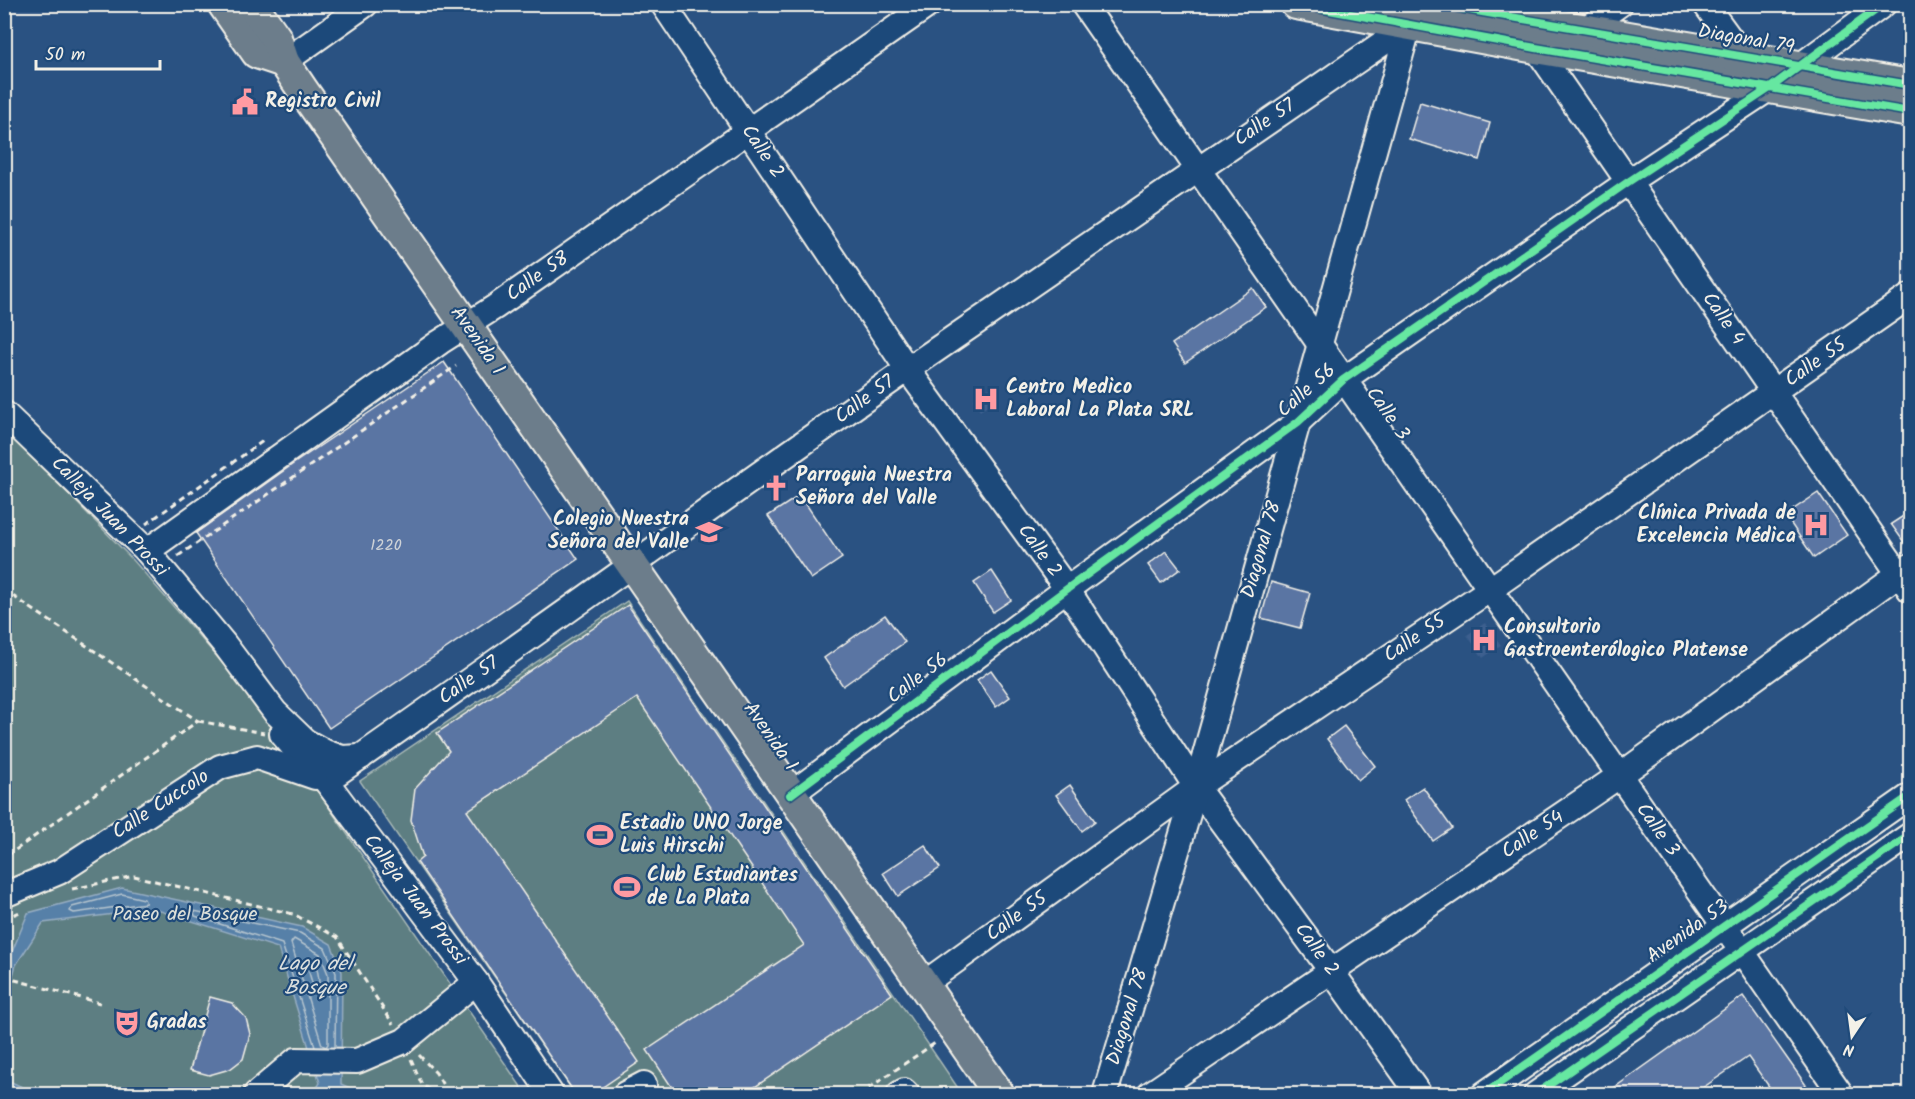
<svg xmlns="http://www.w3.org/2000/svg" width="1915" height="1099" font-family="Kalam,sans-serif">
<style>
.built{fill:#3c5f8e}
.green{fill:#5d7e82;stroke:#a8b8b5;stroke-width:1.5}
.water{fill:#5780a8;stroke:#96adc2;stroke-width:1.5}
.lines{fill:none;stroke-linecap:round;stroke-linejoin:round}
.shore{stroke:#b5c4ce;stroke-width:1.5}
.building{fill:#5a74a3;stroke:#f4f1e8;stroke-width:1.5}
.minor-casing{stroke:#f4f1e8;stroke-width:28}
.major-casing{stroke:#f4f1e8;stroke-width:34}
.path{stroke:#f4f1e8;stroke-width:3;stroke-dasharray:6 4.5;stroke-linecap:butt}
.minor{stroke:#1f4a7a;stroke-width:24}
.major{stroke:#6c7d8b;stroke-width:30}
.cycleway-casing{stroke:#1f4a7a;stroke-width:11}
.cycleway{stroke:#66e7a1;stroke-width:8}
.labels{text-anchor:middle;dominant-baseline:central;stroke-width:4.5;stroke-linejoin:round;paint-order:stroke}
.number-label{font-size:16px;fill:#ced2d7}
.street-label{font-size:20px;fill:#f4f1e8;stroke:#1f4a7a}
.poi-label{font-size:20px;font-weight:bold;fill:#f4f1e8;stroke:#1f4a7a;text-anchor:start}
.park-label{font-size:20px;fill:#dde0d9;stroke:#1f4a7a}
.water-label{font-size:21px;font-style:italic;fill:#dce0de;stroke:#1f4a7a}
</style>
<rect width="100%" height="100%" fill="#2a5282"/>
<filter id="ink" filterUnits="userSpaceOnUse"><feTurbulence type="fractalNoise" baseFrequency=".0167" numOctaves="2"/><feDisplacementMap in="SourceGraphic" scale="12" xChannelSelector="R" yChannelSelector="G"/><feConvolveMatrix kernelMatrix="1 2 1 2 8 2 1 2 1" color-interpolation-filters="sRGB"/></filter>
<g filter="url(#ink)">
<g class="built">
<path d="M991 387 999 398 980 411 973 400Z"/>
<path d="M1485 623 1501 645 1483 658 1467 635Z"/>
</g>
<g class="green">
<path d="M4 428 134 561 257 703 526 1094H5Z"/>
<path d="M627 601 962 1094H575L360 781Z"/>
</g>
<g class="water">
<path d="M122 888 302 927 331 944 342 972 341 1084 363 1094H313L320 1083 278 948 154 909 43 923 16 965 5 1003V969L28 913Z"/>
<path d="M5 1079 37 1094H5Z"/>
</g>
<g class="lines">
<g class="shore">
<path d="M122 894 144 899 146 903 74 913 70 911 72 907Z"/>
<path d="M294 939 320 954 328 974V1044L326 1047 322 1045 291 943Z"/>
<path d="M310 958C317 964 319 976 319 985L317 988 313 986 306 962 307 959Z"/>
<path d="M315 1047 282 944 195 916 194 911 300 933 325 948 336 973 335 1047"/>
</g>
</g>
<g class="building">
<path d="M1420 102 1490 123 1480 160 1409 139Z"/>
<path d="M1253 288 1266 307 1185 363 1172 344Z"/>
<path d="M444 362 578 559 329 728 196 533 296 462Z"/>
<path d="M1818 493 1847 535 1814 558 1785 515Z"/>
<path d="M800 495 842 558 811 579 768 516Z"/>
<path d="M1911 511V552L1891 524Z"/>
<path d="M1166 551 1180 569 1161 583 1148 565Z"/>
<path d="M992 571 1011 600 993 612 974 583Z"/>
<path d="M1271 582 1310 593 1300 628 1261 618Z"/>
<path d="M628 605 892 994 743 1095H677L647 1050 804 945 637 698 467 811 639 1062 591 1095H576L417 862 423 857 411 820 415 789 449 751 437 733Z"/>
<path d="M885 615 905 642 843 686 824 658Z"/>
<path d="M991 670 1010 697 996 707 977 680Z"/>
<path d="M1344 726 1375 766 1358 780 1327 739Z"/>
<path d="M1070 785 1095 821 1082 831 1056 795Z"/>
<path d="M1423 787 1452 828 1433 841 1404 800Z"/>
<path d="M925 845 940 868 898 896 883 873Z"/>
<path d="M1743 996 1813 1095H1775L1748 1057 1701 1089 1704 1095H1604Z"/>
<path d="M210 997 232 1003 246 1018 250 1034 243 1059 230 1069 209 1075 190 1070Z"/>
</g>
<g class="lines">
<g class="minor-casing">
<g id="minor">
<path d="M663 4 908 370 1067 589 1196 787 1332 972 1419 1094"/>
<path d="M1083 4 1841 1094"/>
<path d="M1705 4 1743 56"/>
<path d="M1584 30 1620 4"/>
<path d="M1536 48 1910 590"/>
<path d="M284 62 366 4"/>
<path d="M4 413 147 551 225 645 275 712 305 741 325 752 342 758 361 757"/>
<path d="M147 551 440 342 495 307 930 4"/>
<path d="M282 734 300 755 326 781 476 982 551 1094"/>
<path d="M326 781C522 645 715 504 911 367 1076 252 1242 138 1409 25"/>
<path d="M790 795 1067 589 1298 422 1343 380 1628 182 1770 88 1884 4"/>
<path d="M4 895 59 872 220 767 257 757 315 777"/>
<path d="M922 985 1196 787 1489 590 1910 296"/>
<path d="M256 1094 296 1060 357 1061 404 1041 476 982"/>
<path d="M625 1094 644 1084"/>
<path d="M899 1094 904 1091 907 1094"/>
<path d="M1105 1094 1196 787 1415 4"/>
<path d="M1150 1094 1619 776 1910 566"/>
<path d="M1484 1094 1910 796"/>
<path d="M1536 1094 1910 835"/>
</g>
</g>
<g class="major-casing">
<g id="major">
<path d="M223 4 257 53 284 62"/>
<path d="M252 4 276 38 284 62 302 89 999 1094"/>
<path d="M1296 4 1536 48 1910 112"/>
<path d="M1435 4 1910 85"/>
</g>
</g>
<g class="path">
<path d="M146 524 263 441"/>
<path d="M178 556 456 366"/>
<path d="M4 590 198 721 4 858"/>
<path d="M198 721 264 733"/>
<path d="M72 889 134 876 293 914 337 937 393 1024"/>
<path d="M4 919 22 911"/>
<path d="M4 977 100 1003"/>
<path d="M419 1055 436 1073 448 1094"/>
<path d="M411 1059 422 1085 435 1094"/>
<path d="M860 1094 935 1043"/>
</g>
<use href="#minor" class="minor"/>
<use href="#major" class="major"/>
<g class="cycleway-casing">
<g id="cycleway">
<path d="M1296 4 1536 48 1910 112"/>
<path d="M1435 4 1910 85"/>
<path d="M790 795 1067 589 1298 422 1343 380 1628 182 1770 88 1884 4"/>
<path d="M1484 1094 1910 796"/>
<path d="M1536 1094 1910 835"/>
</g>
</g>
<use href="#cycleway" class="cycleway"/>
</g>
</g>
<defs>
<g id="civic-bare" transform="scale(2.07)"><path d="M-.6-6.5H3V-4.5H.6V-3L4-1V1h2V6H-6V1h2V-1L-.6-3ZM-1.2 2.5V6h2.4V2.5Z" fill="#ff9aa2" stroke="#1f4a7a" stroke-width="2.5" paint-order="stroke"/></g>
<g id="hospital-bare" transform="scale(2.07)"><path d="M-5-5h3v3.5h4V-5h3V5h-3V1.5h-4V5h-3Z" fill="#ff9aa2" stroke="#1f4a7a" stroke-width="2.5" paint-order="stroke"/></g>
<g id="church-bare" transform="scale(2.07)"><path d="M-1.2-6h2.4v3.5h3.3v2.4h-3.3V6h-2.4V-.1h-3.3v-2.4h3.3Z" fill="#ff9aa2" stroke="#1f4a7a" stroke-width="2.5" paint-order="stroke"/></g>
<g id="school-bare" transform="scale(2.07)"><path d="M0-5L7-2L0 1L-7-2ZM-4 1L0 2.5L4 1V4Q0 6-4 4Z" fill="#ff9aa2" stroke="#1f4a7a" stroke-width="2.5" paint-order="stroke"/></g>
<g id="stadium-bare" transform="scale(2.07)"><path d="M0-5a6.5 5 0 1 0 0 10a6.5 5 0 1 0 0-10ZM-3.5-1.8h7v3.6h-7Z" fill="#ff9aa2" stroke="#1f4a7a" stroke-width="2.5" paint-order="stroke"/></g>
<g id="theatre-bare" transform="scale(2.07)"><path d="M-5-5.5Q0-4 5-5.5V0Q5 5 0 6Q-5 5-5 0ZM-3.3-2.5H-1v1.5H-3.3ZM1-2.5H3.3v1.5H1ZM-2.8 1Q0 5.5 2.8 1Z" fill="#ff9aa2" stroke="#1f4a7a" stroke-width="2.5" paint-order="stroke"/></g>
</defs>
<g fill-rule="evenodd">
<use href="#civic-bare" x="245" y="102"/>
<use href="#hospital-bare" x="986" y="399"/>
<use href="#church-bare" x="776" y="488"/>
<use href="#hospital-bare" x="1816" y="525"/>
<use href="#school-bare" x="709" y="532"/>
<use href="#hospital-bare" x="1484" y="640"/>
<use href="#stadium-bare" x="600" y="835"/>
<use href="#stadium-bare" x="627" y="887"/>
<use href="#theatre-bare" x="127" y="1023"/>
</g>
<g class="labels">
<g class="number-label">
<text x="386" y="545">1220</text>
</g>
<g class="street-label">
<text transform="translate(1746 40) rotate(10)">Diagonal 79</text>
<text transform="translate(1265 123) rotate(-34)">Calle 57</text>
<text transform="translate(762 152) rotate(56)">Calle 2</text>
<text transform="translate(538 277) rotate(-35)">Calle 58</text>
<text transform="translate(1723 319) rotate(55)">Calle 4</text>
<text transform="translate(477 341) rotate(55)">Avenida 1</text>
<text transform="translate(1816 363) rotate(-35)">Calle 55</text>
<text transform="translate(1307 391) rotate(-41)">Calle 56</text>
<text transform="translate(865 400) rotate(-36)">Calle 57</text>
<text transform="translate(1387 414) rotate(55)">Calle 3</text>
<text transform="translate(109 517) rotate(46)">Calleja Juan Prossi</text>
<text transform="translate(1262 550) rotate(-74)">Diagonal 78</text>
<text transform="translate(1039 551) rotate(54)">Calle 2</text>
<text transform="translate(1415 639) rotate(-34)">Calle 55</text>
<text transform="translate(918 679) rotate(-37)">Calle 56</text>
<text transform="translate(469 681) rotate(-35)">Calle 57</text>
<text transform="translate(770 737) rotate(55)">Avenida 1</text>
<text transform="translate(161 805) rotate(-33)">Calle Cuccolo</text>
<text transform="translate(1657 830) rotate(55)">Calle 3</text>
<text transform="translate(1533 835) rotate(-34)">Calle 54</text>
<text transform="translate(415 900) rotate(53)">Calleja Juan Prossi</text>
<text transform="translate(1017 917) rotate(-36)">Calle 55</text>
<text transform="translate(1688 932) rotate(-35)">Avenida 53</text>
<text transform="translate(1316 950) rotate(54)">Calle 2</text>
<text transform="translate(1128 1017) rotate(-73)">Diagonal 78</text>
</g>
<g class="poi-label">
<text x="265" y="102">Registro Civil</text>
<text x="1006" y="388">Centro Medico<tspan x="1006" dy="23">Laboral La Plata SRL</tspan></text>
<text x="796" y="476">Parroquia Nuestra<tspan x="796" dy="23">Señora del Valle</tspan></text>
<text x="1796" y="514" text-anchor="end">Clínica Privada de<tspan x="1796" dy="23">Excelencia Médica</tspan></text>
<text x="689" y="520" text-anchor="end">Colegio Nuestra<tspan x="689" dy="23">Señora del Valle</tspan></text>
<text x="1504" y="628">Consultorio<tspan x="1504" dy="23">Gastroenterólogico Platense</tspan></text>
<text x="620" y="824">Estadio UNO Jorge<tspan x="620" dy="23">Luis Hirschi</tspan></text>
<text x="647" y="876">Club Estudiantes<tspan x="647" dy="23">de La Plata</tspan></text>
<text x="147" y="1023">Gradas</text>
</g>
<g class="park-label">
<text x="185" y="915">Paseo del Bosque</text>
</g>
<g class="water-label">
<text x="315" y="964">Lago del<tspan x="315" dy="24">Bosque</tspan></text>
</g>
</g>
<rect width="1915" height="1099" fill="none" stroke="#1f4a7a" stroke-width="24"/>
<rect x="12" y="12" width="1891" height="1075" fill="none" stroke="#f4f1e8" stroke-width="2" filter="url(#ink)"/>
<g transform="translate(1852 1036) rotate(193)" stroke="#1f4a7a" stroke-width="4.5" paint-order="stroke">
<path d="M0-4.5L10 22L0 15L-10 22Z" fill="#f4f1e8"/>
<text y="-9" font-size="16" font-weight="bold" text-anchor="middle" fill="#f4f1e8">N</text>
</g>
<path d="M36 60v9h124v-9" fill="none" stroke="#f4f1e8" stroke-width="3"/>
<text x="45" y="60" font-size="18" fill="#f4f1e8" stroke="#1f4a7a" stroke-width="4.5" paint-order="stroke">50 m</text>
</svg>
